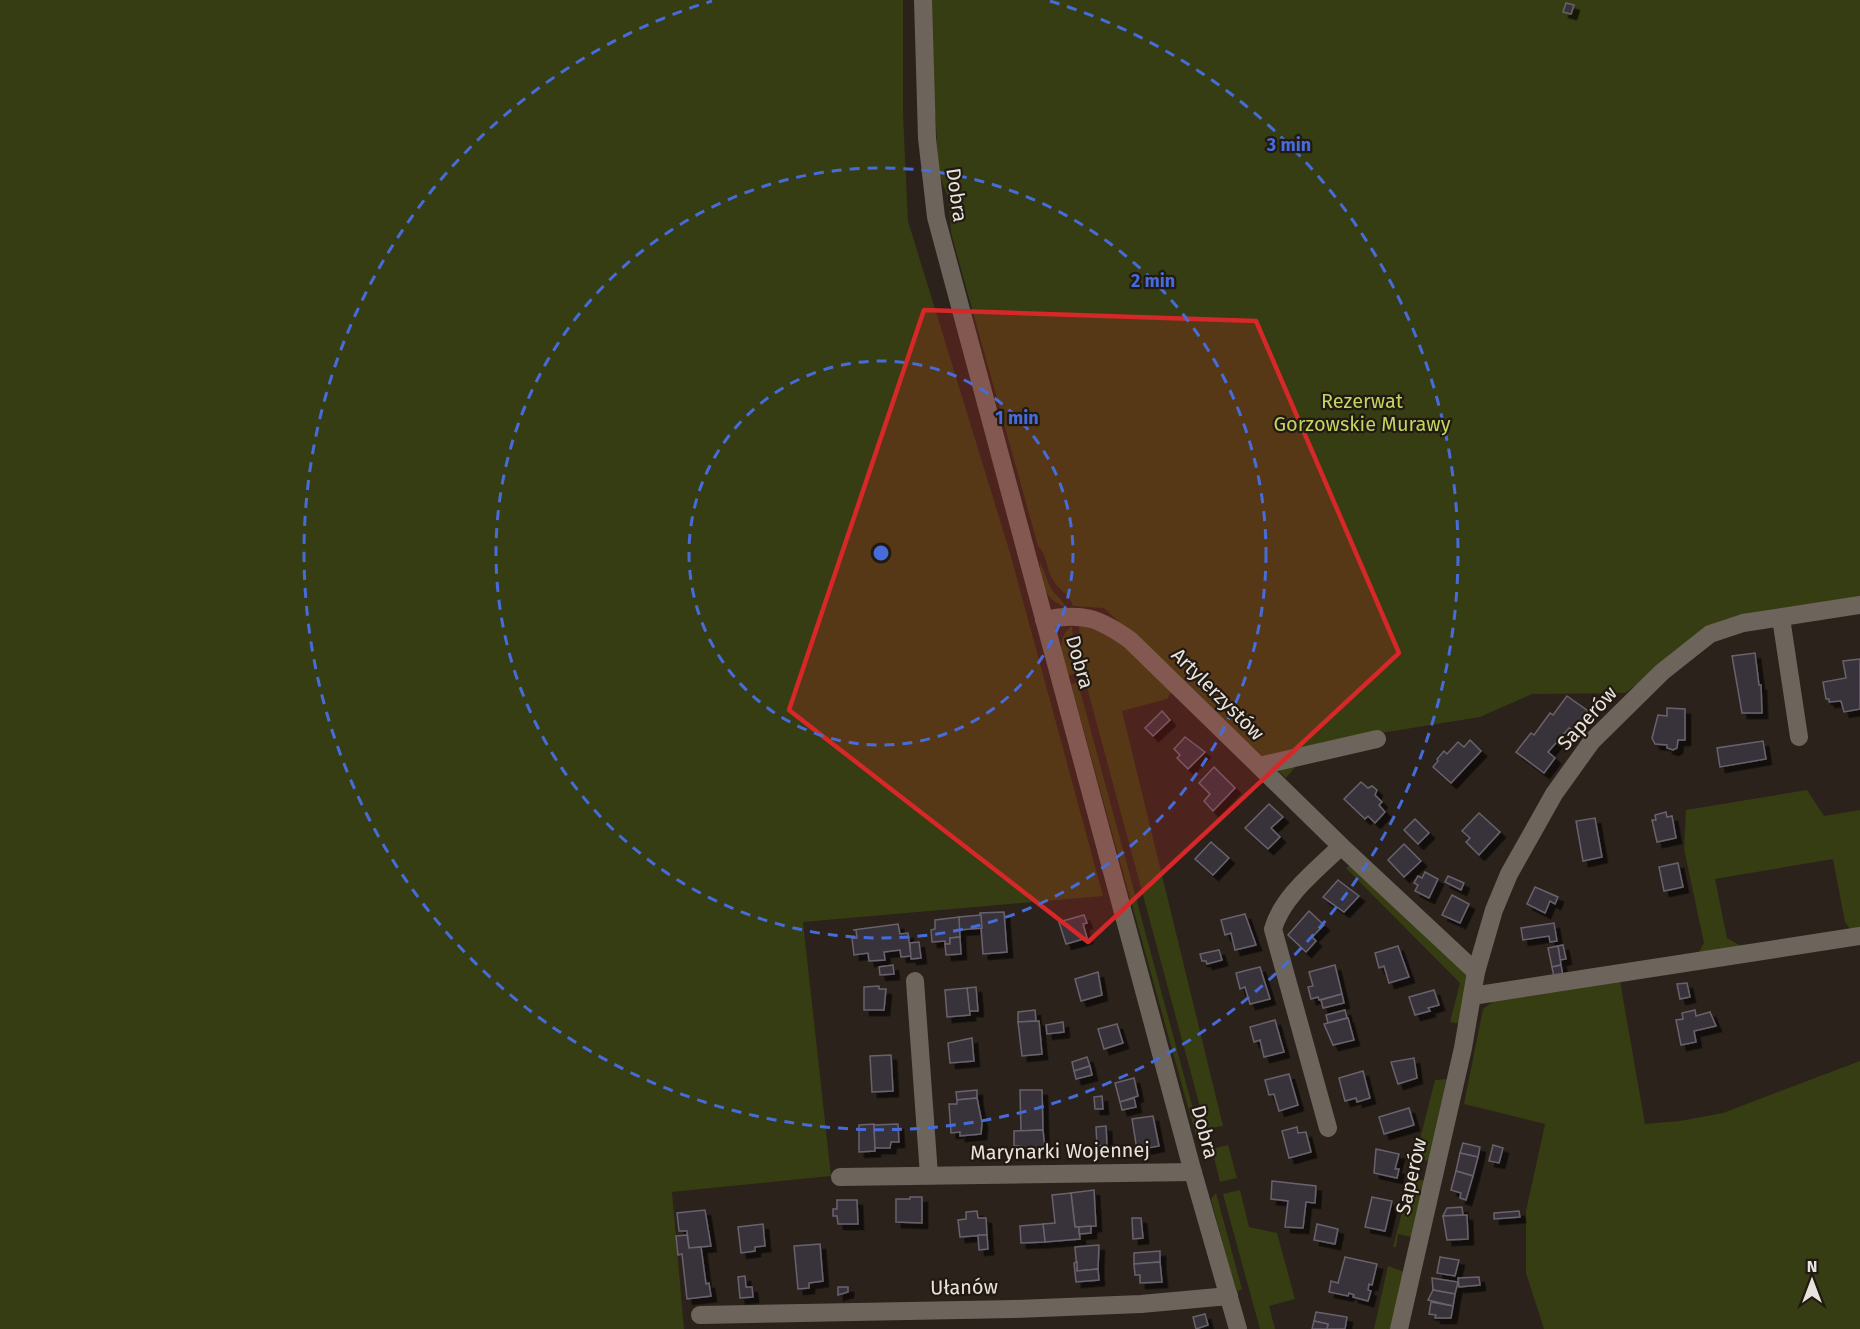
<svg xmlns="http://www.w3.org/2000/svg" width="1860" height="1329" font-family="'Fira Sans',sans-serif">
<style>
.green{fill:#363d12}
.building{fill:#38323b;stroke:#69626c;stroke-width:1.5;filter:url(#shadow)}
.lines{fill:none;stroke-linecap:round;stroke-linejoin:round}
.minor{stroke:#6d645b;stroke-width:18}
.marked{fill:#d62828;fill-opacity:0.2;stroke:#d62828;stroke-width:4.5;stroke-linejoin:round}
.ring{fill:none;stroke:#466cd9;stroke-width:3;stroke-dasharray:10 8}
.labels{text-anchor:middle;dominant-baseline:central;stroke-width:4.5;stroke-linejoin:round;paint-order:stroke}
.street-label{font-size:20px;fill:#e9e3de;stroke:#211912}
.park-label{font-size:20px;fill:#c1d55f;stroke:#211912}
.centre{fill:#466cd9;stroke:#211912;stroke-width:3}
.ring-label{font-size:18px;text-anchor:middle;font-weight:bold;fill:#466cd9;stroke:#211912;stroke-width:4.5;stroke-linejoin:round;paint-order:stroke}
</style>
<defs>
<filter id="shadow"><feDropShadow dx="5.5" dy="5.5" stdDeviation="0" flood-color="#0009"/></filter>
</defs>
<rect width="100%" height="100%" fill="#2b221b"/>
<g class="green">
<path d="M0 0H903V114L908 221 1010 553 1103 896 803 922 831 1176 672 1192 684 1329H0Z"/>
<path d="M928 0H1860V596L1726 619 1625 693 1532 694 1480 717 1381 733 1299 762 1286 778 1104 608 1073 606C1069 593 1059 591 1053 580 1045 567 1048 556 1038 546L951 233 949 200 939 174Z"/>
<path d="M1040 562 1051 589 1067 607C1045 602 1040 582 1040 562Z"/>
<path d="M1079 625 1113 636 1172 691 1167 699 1122 711 1223 1126 1206 1129 1081 665Z"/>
<path d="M1072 626 1076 673 1068 676C1063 658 1054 639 1072 626Z"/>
<path d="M1078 683 1200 1135 1196 1136 1071 684Z"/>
<path d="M1807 790 1824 816 1860 810V943L1845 922 1833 859 1715 879 1727 938 1741 946 1698 954 1704 943 1684 849 1686 810Z"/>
<path d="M1353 863 1467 973 1462 1024 1450 1022 1460 983 1346 868Z"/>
<path d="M1620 981 1645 1124 1680 1121 1723 1113 1860 1061V1329H1544L1526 1273V1211L1545 1124 1464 1104 1483 1009 1498 998Z"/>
<path d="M1449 1079 1430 1161 1415 1159 1435 1080Z"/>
<path d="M1228 1145 1237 1178 1220 1182 1212 1149Z"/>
<path d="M1411 1178 1426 1181 1412 1237 1398 1234 1396 1247H1393Z"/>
<path d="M1240 1190 1249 1227 1277 1233 1295 1299 1269 1306 1275 1329H1260L1223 1194Z"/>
<path d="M1216 1193 1242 1289 1236 1292 1211 1199Z"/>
<path d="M1388 1266 1404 1272 1391 1329H1374Z"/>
</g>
<g class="building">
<path d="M1566 3 1574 5 1571 14 1563 12Z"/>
<path d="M1755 653 1759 685H1761L1762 713H1742L1732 656Z"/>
<path d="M1860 659V709L1844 712 1841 701 1829 702V699H1826L1823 682 1846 678 1843 661Z"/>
<path d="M1567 696 1588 711 1573 731 1569 728 1548 752 1555 758 1544 773 1516 752 1531 733 1534 735 1550 713 1553 715Z"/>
<path d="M1667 708 1685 709V740H1678L1677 748 1673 750 1667 748V745L1655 744 1652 738 1658 715 1667 716Z"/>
<path d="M1162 711 1170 720 1153 736 1145 728Z"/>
<path d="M1185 737 1205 752 1188 769 1177 758 1180 755 1174 749Z"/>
<path d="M1470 740 1481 751 1451 783 1433 767 1438 761 1437 759 1444 751 1447 754 1458 742 1464 747Z"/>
<path d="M1763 741 1766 759 1720 767 1717 748Z"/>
<path d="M1214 767 1235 788 1213 811 1204 801 1210 794 1199 783Z"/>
<path d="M1361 782 1368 788 1372 786 1377 790 1375 795 1382 802 1379 805 1385 812 1375 823 1368 816 1365 819 1344 799Z"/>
<path d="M1269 804 1283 817 1271 828 1280 837 1268 849 1245 828Z"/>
<path d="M1666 812 1667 817 1672 816 1676 838 1657 842 1652 820H1656L1655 815Z"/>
<path d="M1479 813 1500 832 1479 855 1466 842 1470 838 1462 831Z"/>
<path d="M1595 818 1602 857 1583 861 1576 821Z"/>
<path d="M1415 819 1429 833 1418 844 1404 830Z"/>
<path d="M1211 842 1229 858 1213 875 1195 859Z"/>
<path d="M1404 844 1421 861 1404 877 1388 860Z"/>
<path d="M1678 863 1683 887 1664 891 1659 867Z"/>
<path d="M1425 872 1438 879 1429 898 1415 891 1418 885 1414 883 1418 876 1422 878Z"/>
<path d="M1448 876 1464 883 1461 890 1445 882Z"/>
<path d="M1338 880 1359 896 1344 912 1323 897Z"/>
<path d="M1535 887 1558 897 1555 904 1550 901 1545 913 1527 904Z"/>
<path d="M1452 895 1469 904 1460 923 1442 915Z"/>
<path d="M1309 911 1324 925 1312 937 1316 941 1306 952 1288 935Z"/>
<path d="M1004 912 1007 952 983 954 980 913Z"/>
<path d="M1245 914 1256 945 1235 950 1231 933 1225 935 1221 920Z"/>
<path d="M981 915 982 928 959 930V917Z"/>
<path d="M1084 915 1087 923 1083 924 1087 938 1066 944 1059 922Z"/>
<path d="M959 917 960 937 950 938V944H945V941L932 942 931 930 935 929V920Z"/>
<path d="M1554 923 1557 941 1550 942 1549 936 1523 940 1521 928Z"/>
<path d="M898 924 900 934 908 933 911 956 901 957 900 950 884 952 885 960 869 961 868 953 854 955 852 938H857L856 930H853Z"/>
<path d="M960 937 961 954 946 955 945 944H950V938Z"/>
<path d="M919 942 921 958 911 959 910 943Z"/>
<path d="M1563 945 1566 959 1560 960 1558 946Z"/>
<path d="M1398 946 1409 977 1389 983 1384 966 1379 968 1375 953Z"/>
<path d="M1558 946 1561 965 1552 967 1548 948Z"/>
<path d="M1219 950 1222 960 1207 964 1206 961H1202L1200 954Z"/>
<path d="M893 965 894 974 880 975 879 967Z"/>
<path d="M1335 965 1342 994 1319 1000 1318 997 1311 999 1308 987 1313 986 1309 972Z"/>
<path d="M1561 965 1563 976 1554 977 1552 967Z"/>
<path d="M1260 967 1270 999 1250 1004 1245 987 1240 989 1236 973Z"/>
<path d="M1098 972 1102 995 1081 1001 1075 979Z"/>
<path d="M1687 983 1690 997 1680 999 1677 984Z"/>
<path d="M879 986V989H886L884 1010H864V987Z"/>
<path d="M976 987 978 1011H969L967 988Z"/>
<path d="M967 988 970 1015 947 1017 945 990Z"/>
<path d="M1434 990 1439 1005 1428 1008 1430 1011 1415 1015 1409 997Z"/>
<path d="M1342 994 1344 1003 1323 1008 1321 1000Z"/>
<path d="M1035 1010 1036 1021 1018 1022V1012Z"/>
<path d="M1345 1010 1347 1018 1328 1023 1326 1015Z"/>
<path d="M1695 1010 1696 1016 1710 1012 1716 1026 1694 1031 1696 1042 1681 1045 1676 1020 1683 1019 1682 1013Z"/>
<path d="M1348 1018 1354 1040 1333 1045 1324 1024Z"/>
<path d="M1275 1020 1284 1052 1264 1057 1260 1040 1254 1042 1250 1027Z"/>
<path d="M1039 1021 1042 1054 1022 1056 1018 1022Z"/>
<path d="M1063 1022 1064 1032 1047 1034 1046 1025Z"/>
<path d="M1117 1024 1123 1043 1104 1049 1098 1029Z"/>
<path d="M972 1038 974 1061 950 1063 948 1043Z"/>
<path d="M891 1055 893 1091 872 1092 870 1056Z"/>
<path d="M1087 1057 1090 1066 1074 1071 1072 1062Z"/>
<path d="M1414 1058 1417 1078 1398 1084 1391 1062Z"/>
<path d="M1090 1066 1092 1075 1076 1079 1074 1071Z"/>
<path d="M1363 1071 1370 1098 1357 1102 1356 1098 1345 1101 1339 1078Z"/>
<path d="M1289 1074 1298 1105 1279 1111 1274 1094 1269 1095 1265 1080Z"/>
<path d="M1134 1078 1138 1096 1120 1102 1115 1083Z"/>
<path d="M977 1090V1098L957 1100 956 1092Z"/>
<path d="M1020 1090H1042L1043 1130 1021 1131Z"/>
<path d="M1102 1096 1103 1109H1095L1094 1097Z"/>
<path d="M977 1098 982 1123 981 1134 960 1136V1132L951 1133 949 1104H957V1100Z"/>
<path d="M1134 1098 1136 1107 1122 1110 1120 1102Z"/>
<path d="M1409 1108 1414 1125 1384 1134 1379 1117Z"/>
<path d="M1153 1116 1159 1146 1137 1150 1132 1119Z"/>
<path d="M874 1124 875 1151 859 1152V1125Z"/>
<path d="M898 1124 899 1142H891L890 1148H875L874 1125Z"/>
<path d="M1106 1126 1107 1145 1097 1146 1096 1127Z"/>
<path d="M1297 1127 1298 1133 1306 1132 1311 1152 1289 1158 1282 1131Z"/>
<path d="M1043 1130 1045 1149H1022V1146H1014V1131Z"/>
<path d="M1463 1143 1480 1147 1478 1157 1460 1153Z"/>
<path d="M1493 1145 1503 1148 1499 1163 1489 1161Z"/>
<path d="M1376 1149 1399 1154 1395 1169H1399L1397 1178 1374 1173Z"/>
<path d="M1460 1153 1478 1157 1473 1176 1456 1171Z"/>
<path d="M1456 1171 1473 1176 1466 1200 1460 1198 1461 1193 1451 1190Z"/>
<path d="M1272 1181 1316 1186 1315 1203 1306 1202 1303 1228 1285 1227 1288 1201 1271 1199Z"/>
<path d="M1094 1190 1096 1226 1075 1227 1071 1193Z"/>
<path d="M1071 1193 1075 1227H1079L1080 1239 1045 1242 1043 1224 1055 1223 1052 1195Z"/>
<path d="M910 1197H922V1223L896 1222V1199H910Z"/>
<path d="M1372 1197 1392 1201 1385 1231 1365 1227Z"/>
<path d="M837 1200H857L858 1224H838L837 1216H833V1209H837Z"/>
<path d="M1462 1207 1463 1215 1443 1216 1447 1208Z"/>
<path d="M705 1210 711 1246 689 1248 687 1231H679L677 1213Z"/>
<path d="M977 1211 978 1218H986L987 1235 960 1237 958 1220 966 1219V1212Z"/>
<path d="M1519 1211 1520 1217 1494 1219V1213Z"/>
<path d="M1467 1215 1468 1239 1447 1240 1443 1216Z"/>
<path d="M1132 1218H1141L1143 1238 1133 1239Z"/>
<path d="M763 1224 765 1246 755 1247V1251L741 1253 738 1227Z"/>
<path d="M1043 1224 1045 1242 1021 1243 1020 1226Z"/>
<path d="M1317 1224 1338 1229 1335 1244 1314 1240Z"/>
<path d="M1091 1226V1233L1079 1234V1227Z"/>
<path d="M687 1235 689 1248 701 1247 706 1284 709 1283 711 1296 687 1299 682 1254 678 1255 676 1236Z"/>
<path d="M978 1235H987L988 1249 979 1250Z"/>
<path d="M820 1244 823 1281 809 1283V1288L798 1289 794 1246Z"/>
<path d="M1099 1245 1098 1269 1077 1271 1075 1247Z"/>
<path d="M1160 1251V1262L1134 1264V1253Z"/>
<path d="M1345 1257 1377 1264 1372 1285 1369 1284 1368 1290 1371 1291 1368 1301 1353 1297 1354 1295 1349 1293 1348 1296 1329 1292 1331 1281 1338 1283Z"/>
<path d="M1440 1257 1459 1260 1455 1276 1437 1273Z"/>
<path d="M1077 1262V1271L1098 1269 1099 1280 1076 1282 1074 1263Z"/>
<path d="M1160 1262 1162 1282 1140 1283V1275H1135L1134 1264Z"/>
<path d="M745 1276 746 1287H752L753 1297 740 1298 738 1277Z"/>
<path d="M1479 1277 1480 1285 1459 1287 1458 1278Z"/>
<path d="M1432 1278 1458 1282 1455 1294 1433 1290Z"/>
<path d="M838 1287H848V1292L838 1295Z"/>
<path d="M1433 1290 1455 1294 1453 1306 1428 1300Z"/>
<path d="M1431 1302 1453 1306 1451 1318H1435L1436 1315 1429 1314Z"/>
<path d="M1316 1312 1347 1317 1345 1329H1327L1328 1324 1314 1321Z"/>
<path d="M1205 1314 1208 1325 1196 1329 1193 1317Z"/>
<path d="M1314 1321 1328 1324 1327 1329H1312Z"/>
</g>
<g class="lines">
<g class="minor">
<path d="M923 0 927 138 936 217 1192 1169 1238 1329"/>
<path d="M1781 618 1799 737"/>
<path d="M1044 620C1082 612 1099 618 1130 640L1341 846 1476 972"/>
<path d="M1259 766 1377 739"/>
<path d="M915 981 929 1175"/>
<path d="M1472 996 1860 936"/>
<path d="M1328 1128 1273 929C1283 895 1317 870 1341 846"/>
<path d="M840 1177 1193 1172"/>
<path d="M700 1315 1014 1309 1141 1304 1229 1296"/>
<path d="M1399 1329 1463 1048 1476 972 1494 910 1509 874 1554 794 1592 741 1662 672 1710 634 1743 623 1860 605"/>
</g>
</g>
<path class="marked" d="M924 310 1256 321 1399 653 1088 942 789 710Z"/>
<g class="ring">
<circle cx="881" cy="553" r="192"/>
<circle cx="881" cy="553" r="385"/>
<path d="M1050 1A577 577 0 1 1 712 1"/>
</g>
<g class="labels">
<g class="street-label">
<text transform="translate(957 195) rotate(82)">Dobra</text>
<text transform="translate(1080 662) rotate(74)">Dobra</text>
<text transform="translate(1218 694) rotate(45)">Artylerzystów</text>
<text transform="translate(1587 718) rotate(-48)">Saperów</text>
<text transform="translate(1205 1132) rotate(75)">Dobra</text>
<text transform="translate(1060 1151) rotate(-1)">Marynarki Wojennej</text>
<text transform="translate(1411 1176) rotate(-77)">Saperów</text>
<text transform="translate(964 1287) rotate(-1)">Ułanów</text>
</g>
<g class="park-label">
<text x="1362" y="401">Rezerwat<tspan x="1362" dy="23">Gorzowskie Murawy</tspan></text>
</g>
</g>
<circle cx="881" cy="553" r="9" class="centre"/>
<g class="ring-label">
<text x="1289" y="151">3 min</text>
<text x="1153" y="287">2 min</text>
<text x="1017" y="424">1 min</text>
</g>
<g transform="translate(1812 1281)" stroke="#211912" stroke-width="4.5" paint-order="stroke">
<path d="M0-4.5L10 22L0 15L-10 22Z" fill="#e9e3de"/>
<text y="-9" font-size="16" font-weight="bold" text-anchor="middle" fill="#e9e3de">N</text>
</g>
</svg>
